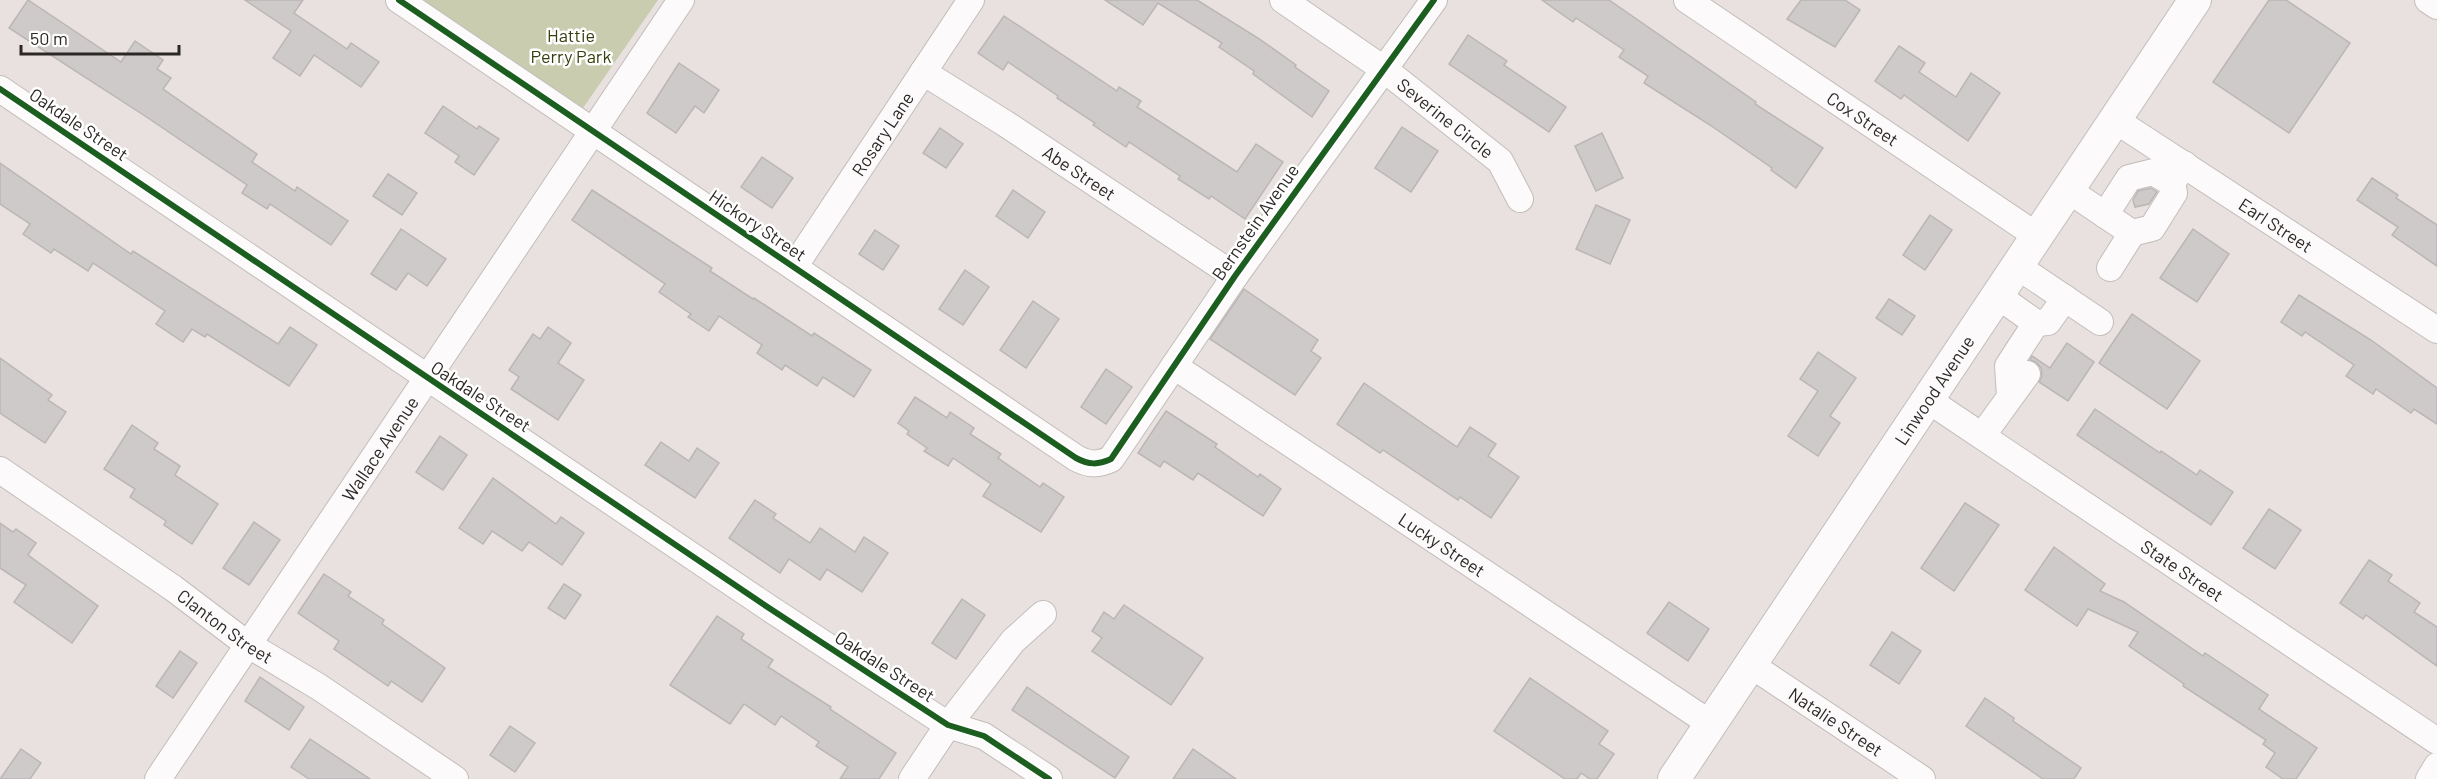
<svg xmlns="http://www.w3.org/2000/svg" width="2437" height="779" font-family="Barlow,sans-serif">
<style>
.green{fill:#c9ccae}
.building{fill:#cfcaca;stroke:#bbb6b6;stroke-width:1.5}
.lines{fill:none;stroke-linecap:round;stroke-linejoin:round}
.minor-casing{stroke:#c3bdbb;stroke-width:28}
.major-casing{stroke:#c3bdbb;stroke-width:34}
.minor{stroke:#fcfafa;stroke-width:26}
.major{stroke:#fcfafa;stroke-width:32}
.cycleway-casing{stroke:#fff;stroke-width:10}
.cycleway{stroke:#1b5e20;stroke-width:6}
.labels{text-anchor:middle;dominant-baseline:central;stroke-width:5;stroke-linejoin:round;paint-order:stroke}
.park-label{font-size:18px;fill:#363d0e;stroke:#fff}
.street-label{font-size:18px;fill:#2c2826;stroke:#fff}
</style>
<rect width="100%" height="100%" fill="#e8e1df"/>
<path class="green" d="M423 0H658L583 108Z"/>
<g class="building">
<path d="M28 0 121 62 135 41 163 60 157 69 171 78 163 89 257 154 252 162 295 191 297 187 348 221 331 245 270 204 267 209 242 193 247 185 145 116 9 28Z"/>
<path d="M245 0H303L294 13 347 49 351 43 379 62 361 87 314 55 300 76 273 58 291 31Z"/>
<path d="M1105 0H1197L1258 38 1296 65 1295 67 1329 91 1312 117 1253 74 1254 71 1219 47 1222 43 1158 3 1143 25Z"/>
<path d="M1542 0H1609L1756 102 1755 104 1823 148 1796 188 1771 170 1772 168 1710 125 1644 83 1648 76 1619 57 1624 50 1576 18 1573 22Z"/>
<path d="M1801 0H1845L1860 10 1835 47 1787 19Z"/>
<path d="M2269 0H2286L2350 43 2289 133 2213 82Z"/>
<path d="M1004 16 1117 91 1119 87 1141 101 1137 107 1237 172 1256 144 1283 162 1245 219 1211 196 1209 199 1178 179 1180 176 1129 142 1126 147 1093 125 1095 123 1057 98 1058 96 1008 62 1003 70 978 53Z"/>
<path d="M1468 35 1507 61 1504 65 1566 107 1549 132 1449 64Z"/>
<path d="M1899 46 1925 63 1919 72 1956 97 1971 73 2000 93 1968 141 1904 95 1901 99 1875 81Z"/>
<path d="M679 63 719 90 704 113 695 106 676 133 647 113Z"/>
<path d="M443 106 477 129 479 126 499 139 474 175 455 162 459 156 425 133Z"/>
<path d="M1402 127 1438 151 1411 192 1375 168Z"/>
<path d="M940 128 963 144 946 168 923 153Z"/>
<path d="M1602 133 1623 178 1596 191 1575 146Z"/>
<path d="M762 157 793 178 772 208 741 187Z"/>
<path d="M0 163 131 254 133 251 278 344 290 327 317 345 289 386 207 334 205 337 192 329 183 342 156 324 165 311 93 263 88 271 54 249 51 253 23 234 30 224 0 204Z"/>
<path d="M388 174 417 193 402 215 373 196Z"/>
<path d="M2372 178 2398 195 2396 198 2437 225V266L2392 235 2398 227 2357 200Z"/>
<path d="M2151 188 2157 192 2149 204 2135 207 2133 200 2138 191Z"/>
<path d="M592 190 712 268 710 271 753 299 754 298 812 336 814 333 871 370 854 397 823 377 817 386 785 365 782 370 757 353 762 345 719 316 709 331 688 317 691 314 659 292 665 284 572 220Z"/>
<path d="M1013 190 1045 212 1028 238 996 216Z"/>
<path d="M1596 205 1630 220 1610 264 1576 249Z"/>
<path d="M1930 215 1952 230 1925 270 1903 255Z"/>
<path d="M401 229 446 259 427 286 408 273 396 290 371 274Z"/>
<path d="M2193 229 2229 254 2197 302 2160 278Z"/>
<path d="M875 230 899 246 883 270 859 254Z"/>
<path d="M965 270 989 287 963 325 939 309Z"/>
<path d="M1244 289 1318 340 1311 351 1321 358 1295 395 1210 339Z"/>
<path d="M2299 295 2371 340 2437 388V424L2414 409 2411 413 2376 389 2373 394 2346 376 2354 365 2305 332 2302 336 2281 322Z"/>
<path d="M1889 299 1915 316 1902 335 1876 318Z"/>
<path d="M1033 301 1059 319 1026 368 1000 350Z"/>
<path d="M2132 314 2200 361 2167 409 2099 363Z"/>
<path d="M548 327 571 343 558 363 584 380 558 420 511 389 519 377 509 370 533 334 540 339Z"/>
<path d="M2067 343 2094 362 2068 401 2039 382 2042 376 2041 368 2036 362 2030 360 2032 356 2050 368Z"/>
<path d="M1818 352 1856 378 1830 416 1840 423 1818 456 1788 436 1818 391 1800 379Z"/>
<path d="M0 358 52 395 48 400 66 412 45 443 0 413Z"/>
<path d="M1106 369 1132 387 1106 424 1081 407Z"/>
<path d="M1364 383 1457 447 1470 427 1496 444 1488 456 1519 477 1491 518 1460 497 1458 500 1383 450 1380 453 1337 424Z"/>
<path d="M915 397 947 418 950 412 974 428 970 434 1001 454 998 458 1040 487 1043 483 1064 497 1041 532 983 496 991 484 953 458 948 466 924 451 927 448 907 434 909 431 898 423Z"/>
<path d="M2095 409 2160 453 2161 451 2197 475 2200 470 2233 492 2211 525 2077 435Z"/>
<path d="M1166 411 1217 444 1215 447 1258 477 1260 474 1281 489 1263 516 1198 473 1193 480 1164 461 1160 467 1138 453Z"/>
<path d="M132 425 158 443 154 449 180 466 175 475 218 504 192 544 164 525 166 521 130 497 135 489 104 469Z"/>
<path d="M440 436 467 455 443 490 416 472Z"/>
<path d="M661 442 689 461 697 448 719 463 695 498 645 465Z"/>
<path d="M493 478 556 524 561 517 584 533 562 565 529 542 522 551 492 531 483 544 459 528Z"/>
<path d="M755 500 776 514 773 518 810 543 820 528 855 552 864 537 888 553 862 592 827 569 820 580 789 559 780 573 729 538Z"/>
<path d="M1965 503 1999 525 1954 591 1921 568Z"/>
<path d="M2269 509 2301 530 2275 569 2243 548Z"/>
<path d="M254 522 280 540 249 585 223 568Z"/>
<path d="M0 523 13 532 16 529 36 543 28 555 98 606 72 643 14 602 26 585 0 568Z"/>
<path d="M2054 547 2105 584 2100 591 2124 602 2203 656 2205 653 2268 695 2259 709 2317 748 2296 779H2283L2266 767 2275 753 2263 744 2266 740 2183 686 2184 684 2129 646 2138 632 2088 609 2077 626 2025 590Z"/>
<path d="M2369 560 2392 575 2388 581 2420 603 2414 612 2437 627V666L2366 615 2363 619 2340 603Z"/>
<path d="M324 574 351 592 348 596 384 620 382 624 445 668 422 702 391 681 388 686 334 649 339 641 298 613Z"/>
<path d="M564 584 581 595 565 619 548 608Z"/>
<path d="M962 599 985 615 956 659 932 643Z"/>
<path d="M1669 602 1709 629 1688 661 1647 633Z"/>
<path d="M1124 605 1203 658 1171 705 1092 651 1102 638 1092 631 1104 612 1114 619Z"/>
<path d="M717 616 744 634 741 639 773 660 768 667 831 707 830 709 896 753 879 779H840L848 767 816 746 819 742 781 716 775 725 744 704 730 724 670 685Z"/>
<path d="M1892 632 1921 651 1899 684 1870 665Z"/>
<path d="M180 651 197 663 173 698 156 686Z"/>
<path d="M260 677 304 707 289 730 245 701Z"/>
<path d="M1530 678 1608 731 1599 744 1614 754 1597 779H1590L1581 773 1577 779H1565L1494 731Z"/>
<path d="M1027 687 1129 757 1115 778 1012 710Z"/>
<path d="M1985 698 2014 718 2013 721 2081 768 2074 779H2043L1966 726Z"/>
<path d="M510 726 535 743 515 772 490 755Z"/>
<path d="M310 739 370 779H309L291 767Z"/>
<path d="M21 749 41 763 30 779H0Z"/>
<path d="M1193 749 1236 779H1173Z"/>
</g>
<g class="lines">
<g class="minor-casing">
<g id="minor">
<path d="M399 0 1076 458C1089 465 1098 465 1111 459L1235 276 1434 0"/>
<path id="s1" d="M1283 0 1385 70 1500 161 1520 199"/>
<path id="s2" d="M1687 0 2037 236"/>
<path d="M2428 0 2437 6"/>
<path id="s3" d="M923 72 1006 124 1235 276"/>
<path d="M0 89 769 608 948 725 984 736 1049 779"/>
<path id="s4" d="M2115 120 2437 330"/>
<path d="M2068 190 2132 233 2152 228 2174 193 2172 183 2184 164"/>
<path d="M2105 215 2129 178 2153 172 2172 183"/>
<path d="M2017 266 2100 322"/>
<path id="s5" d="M794 267 971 0"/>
<path d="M2110 268 2132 233"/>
<path d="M1998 296 2036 323 2048 322 2065 298"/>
<path id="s6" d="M1174 366 1711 724"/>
<path d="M2010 396 2008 366 2036 323"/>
<path id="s7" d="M1928 400 2437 741"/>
<path d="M1982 436 2027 374"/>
<path id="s8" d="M0 470 173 588 247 644 319 687 455 779"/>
<path id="s9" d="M1751 665 1922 779"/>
<path id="s10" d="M158 779 681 0"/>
<path d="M912 779 948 725 1013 641 1043 614"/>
<path d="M2429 779 2437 766"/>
</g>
</g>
<g class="major-casing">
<g id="major">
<path id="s11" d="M1674 779 2195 0"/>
</g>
</g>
<use href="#minor" class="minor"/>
<use href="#major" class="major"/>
<g class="cycleway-casing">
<g id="cycleway">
<path d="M399 0 1076 458C1089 465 1098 465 1111 459L1235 276 1434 0"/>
<path d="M0 89 769 608 948 725 984 736 1049 779"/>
</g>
</g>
<use href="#cycleway" class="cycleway"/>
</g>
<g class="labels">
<g class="park-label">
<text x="571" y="35">Hattie<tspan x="571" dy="21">Perry Park</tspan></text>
</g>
<g class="street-label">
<text stroke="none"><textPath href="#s1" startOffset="201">Severine Circle</textPath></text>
<text stroke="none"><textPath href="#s2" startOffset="212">Cox Street</textPath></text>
<text transform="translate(79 124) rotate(34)">Oakdale Street</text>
<text stroke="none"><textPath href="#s5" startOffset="160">Rosary Lane</textPath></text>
<text stroke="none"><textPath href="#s3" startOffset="186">Abe Street</textPath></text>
<text transform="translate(1255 222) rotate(-55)">Bernstein Avenue</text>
<text transform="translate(758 225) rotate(34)">Hickory Street</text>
<text stroke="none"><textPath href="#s4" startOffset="192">Earl Street</textPath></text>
<text stroke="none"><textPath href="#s11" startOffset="468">Linwood Avenue</textPath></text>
<text transform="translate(481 396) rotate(33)">Oakdale Street</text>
<text stroke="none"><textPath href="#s10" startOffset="398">Wallace Avenue</textPath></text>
<text stroke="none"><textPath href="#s6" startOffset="322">Lucky Street</textPath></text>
<text stroke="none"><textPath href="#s7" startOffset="306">State Street</textPath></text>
<text stroke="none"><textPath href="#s8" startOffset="274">Clanton Street</textPath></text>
<text transform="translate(885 666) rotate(33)">Oakdale Street</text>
<text stroke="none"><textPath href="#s9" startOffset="102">Natalie Street</textPath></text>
</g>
</g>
<path d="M21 45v9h158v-9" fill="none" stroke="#2c2826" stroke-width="3"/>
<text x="30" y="45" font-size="18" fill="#2c2826" stroke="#ffffff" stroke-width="4.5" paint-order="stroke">50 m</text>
</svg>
